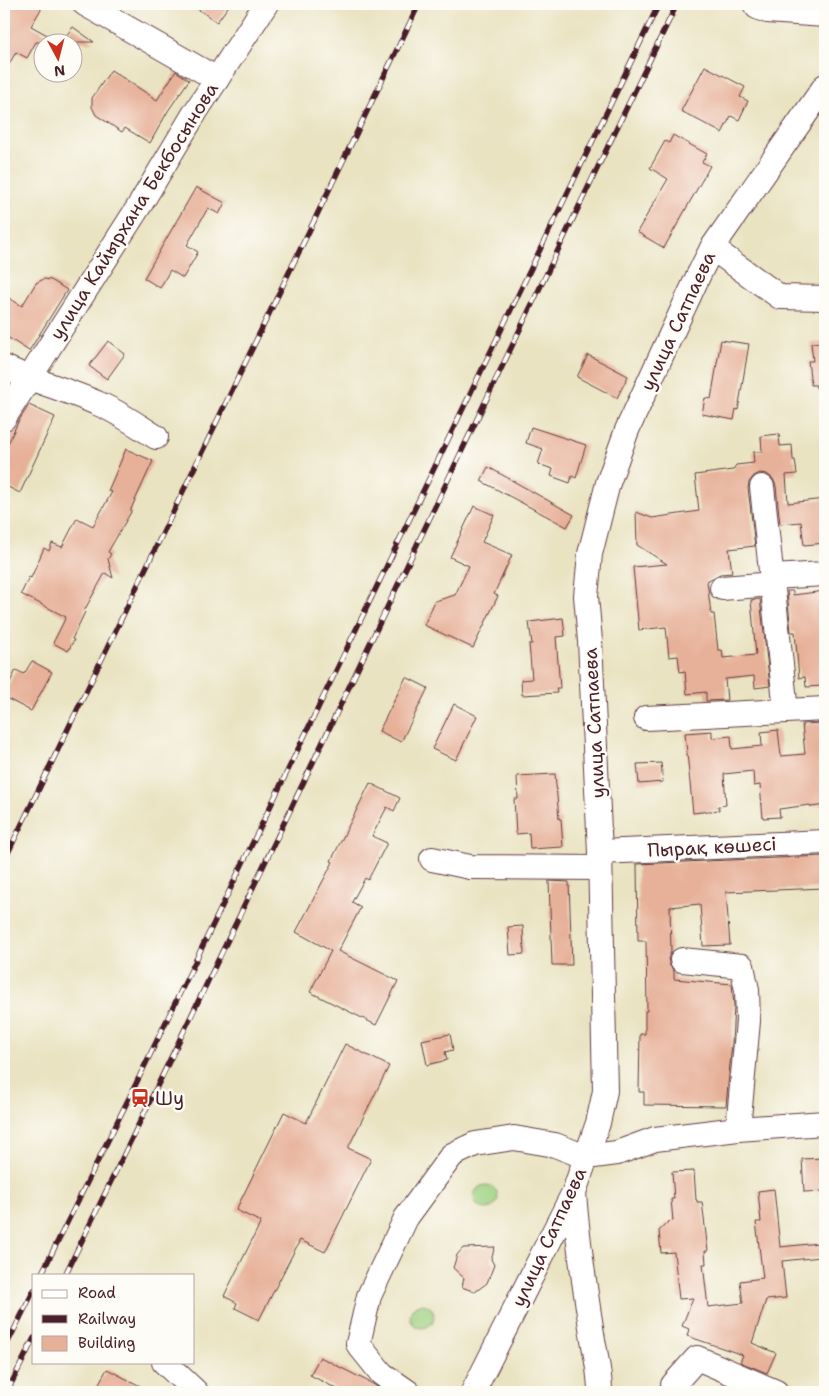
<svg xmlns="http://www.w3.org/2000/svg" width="829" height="1396" font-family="'Shantell Sans',sans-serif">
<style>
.green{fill:#9fd181;stroke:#747856}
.building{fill:#e7b199}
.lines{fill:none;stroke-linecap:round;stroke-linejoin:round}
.minor-casing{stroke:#623c42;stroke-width:26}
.minor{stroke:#fff;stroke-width:24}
.rail-casing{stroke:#4a1f2b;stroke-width:5.5}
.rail{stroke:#fdfcf7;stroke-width:4;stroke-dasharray:11;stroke-linecap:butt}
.labels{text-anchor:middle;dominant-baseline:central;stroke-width:5;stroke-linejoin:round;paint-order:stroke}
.street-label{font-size:19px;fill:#4a1f2b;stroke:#fdfcf7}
.poi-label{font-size:19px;fill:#4a1f2b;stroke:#fdfcf7;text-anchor:start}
</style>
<rect width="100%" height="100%" fill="#fdfcf7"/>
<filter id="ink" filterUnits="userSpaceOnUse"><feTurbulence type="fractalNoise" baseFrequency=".02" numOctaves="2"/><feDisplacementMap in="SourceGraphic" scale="10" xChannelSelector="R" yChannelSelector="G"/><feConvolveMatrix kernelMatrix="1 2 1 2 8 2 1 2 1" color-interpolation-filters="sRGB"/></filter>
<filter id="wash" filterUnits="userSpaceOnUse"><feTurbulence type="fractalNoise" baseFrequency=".0096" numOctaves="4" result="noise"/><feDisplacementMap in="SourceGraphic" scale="20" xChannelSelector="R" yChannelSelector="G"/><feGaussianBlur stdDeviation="1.12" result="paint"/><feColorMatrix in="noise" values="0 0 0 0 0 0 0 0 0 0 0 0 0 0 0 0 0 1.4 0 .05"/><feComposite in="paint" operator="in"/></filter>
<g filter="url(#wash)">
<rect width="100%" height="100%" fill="#eae3c2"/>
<g class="green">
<circle cx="486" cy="1197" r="12"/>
<circle cx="422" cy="1316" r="12"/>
</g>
<g id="blocks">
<g class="building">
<path d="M8 4H44L31 26 60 42H36L27 58 16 52 4 73V11Z"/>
<path d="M190 4H230L217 22Z"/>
<path d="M73 27 94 42H61Z"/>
<path d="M705 66 745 87 740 97 748 101 739 120 731 116 722 133 681 111Z"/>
<path d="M111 70 157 100 176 71 189 80 168 111 150 143 125 128 122 132 96 115 92 107V98Z"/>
<path d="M673 135 707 154 702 162 710 166 664 248 637 232 668 179 650 168 665 141 669 143Z"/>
<path d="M196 187 225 203 219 214 208 208 187 245 198 252 183 278 170 270 160 288 144 278Z"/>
<path d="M44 279 51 280 67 290 29 351 4 335V295L22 306 36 283Z"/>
<path d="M721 340 749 344 738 410 736 409 734 420 702 414 705 398 711 399Z"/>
<path d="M108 341 125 354 107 379 89 366Z"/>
<path d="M825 342V387L816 388V385H811L808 361H813L811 343Z"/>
<path d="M588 355 628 376 617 398 577 377Z"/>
<path d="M29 405 55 417 20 493 4 485V452L18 422Z"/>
<path d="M531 427 586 445 576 478 572 476 570 483 551 476 553 469 538 464 543 449 526 443Z"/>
<path d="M779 434 780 446 792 445 793 460H795L797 474 786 475 788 503 825 499V543L804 545 801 522 780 524 776 486 773 479 767 474 760 473 754 476 749 482 748 488 755 546 729 549 732 573 720 574 707 581 711 614H714L718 650H722L723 658 756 655 751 600 760 599 770 686 755 688 754 676 725 679 727 700 706 701V692L687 694 685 671 680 672 678 656 669 657 666 627 639 630 633 567 667 564 637 545 636 512 652 518 699 511 695 475 733 470 736 465 754 463 753 452H762L761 436Z"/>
<path d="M126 449 153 461 131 509V512L108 552 111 554 108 559 113 578 105 573 84 611 85 612 72 639 74 640 68 651 53 643 66 617 21 594 29 577 31 578 44 548 49 551 52 543 62 547 77 518 93 526 112 492 108 491Z"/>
<path d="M488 467 574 515 567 527 481 481Z"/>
<path d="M474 506 494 515 482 542 512 555 494 594 498 596 473 648 424 625 435 601 455 595 469 566 450 557Z"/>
<path d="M787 591H793V595L825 591V686L806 687 805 677 799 678 795 632H791Z"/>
<path d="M563 618 565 636 556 637 560 688H556L557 693 522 695 521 680 532 679 529 644H532L529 622Z"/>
<path d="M32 661 52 672 31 711 4 697V694L16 670 24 674Z"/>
<path d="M406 677 428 688 401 742 379 731Z"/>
<path d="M454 704 477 716 456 760 432 749Z"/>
<path d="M825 723V805L811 807 810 805 779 809 780 817 763 818 760 785 754 786 753 771 724 774 726 805 718 806 719 810 693 813 685 733 712 731V738L731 736 732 749 762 746 761 732 778 730 781 756 805 754 802 724Z"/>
<path d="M661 763 663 782 639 784 637 764Z"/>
<path d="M555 774 559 819H561L563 847 530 849 529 833 516 834 514 799H518L517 776Z"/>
<path d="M370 783 400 798 394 811 387 807 372 836 387 843 368 880 365 878 352 902 361 907 338 951 398 981 376 1025 310 992 331 951 296 932 333 862 331 861Z"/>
<path d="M825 856V888L726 892 730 945 703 946 700 904 670 907 671 952 668 959 670 966 674 971V979L732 984 734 1006 732 1043 726 1106 644 1105V1092H639L640 1034H645V1011H647L646 941H638L637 864Z"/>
<path d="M549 881 569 882 572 965H552Z"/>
<path d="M523 926 524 954 510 955 508 927Z"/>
<path d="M450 1034 453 1050 445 1052 447 1060 427 1065 422 1040Z"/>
<path d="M345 1044 389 1066 348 1148 371 1159 325 1252 300 1240 259 1320 235 1308 237 1303 224 1296 261 1222 236 1210 284 1112 306 1123Z"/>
<path d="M825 1158V1191L804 1192 802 1159Z"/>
<path d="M694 1171 696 1200H697V1202H702L708 1251H705L706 1264H703L708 1307 743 1303 740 1281 763 1278 756 1222H761L758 1191 774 1189 780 1247 819 1243 821 1257 782 1261 786 1298 766 1300 752 1343 776 1353 767 1373 740 1362 743 1355 687 1336 689 1329 682 1326 693 1298 679 1299 674 1252 661 1253 659 1231 668 1222 673 1221 671 1199H674L672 1172Z"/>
<path d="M495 1247 491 1259 494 1265 487 1283 475 1292 462 1287 464 1278 453 1268 457 1255 463 1248Z"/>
<path d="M320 1357 373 1384 384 1392H343L310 1375Z"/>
<path d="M107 1369 152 1392H94Z"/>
</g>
</g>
</g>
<g filter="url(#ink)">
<use href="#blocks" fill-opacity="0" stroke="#623c42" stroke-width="1"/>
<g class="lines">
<g class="minor-casing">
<g id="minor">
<path d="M85 4 217 79"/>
<path d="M755 4 757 7 767 11 825 15"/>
<path d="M712 248 780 297 825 298"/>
<path d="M4 367C35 382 68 390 99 404 119 412 138 426 156 437"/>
<path d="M4 418 141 203 196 111 266 4"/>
<path d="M762 487 786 711"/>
<path d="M772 577 825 574"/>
<path d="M722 588 773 584"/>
<path d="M646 718 825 709"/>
<path d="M600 852 825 842"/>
<path d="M432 859 470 867 600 868"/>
<path d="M682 960 742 966 747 990 748 1021 738 1129"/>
<path d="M574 1192C577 1238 584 1282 591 1327 594 1349 600 1370 600 1392"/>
<path d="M164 1362 196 1392"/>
<path d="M673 1385 697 1358 776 1392"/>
<path d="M408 1392 382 1374 358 1344 369 1296 406 1218 452 1155 475 1144 514 1138 555 1145 586 1157 617 1153 655 1139 738 1129 825 1123"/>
<path d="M473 1392 574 1192 598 1123 605 1091 600 852 590 641 586 596 590 554 608 483 627 430 699 274 712 248 825 86"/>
</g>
</g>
<use href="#minor" class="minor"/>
<g class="rail-casing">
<g id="rail">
<path d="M4 861 419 4"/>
<path d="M41 1275 131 1094 659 4"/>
<path d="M65 1275C273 853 471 426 677 4"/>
<path d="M4 1350 34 1290"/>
<path d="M7 1392 34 1338"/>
</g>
</g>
<use href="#rail" class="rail"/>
</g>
</g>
<defs>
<g id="station-bare" transform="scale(1.5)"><path d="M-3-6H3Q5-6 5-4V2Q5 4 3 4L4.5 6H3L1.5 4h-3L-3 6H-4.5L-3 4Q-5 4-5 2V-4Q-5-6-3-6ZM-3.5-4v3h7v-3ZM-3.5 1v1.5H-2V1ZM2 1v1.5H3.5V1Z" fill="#c8321e" stroke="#fdfcf7" stroke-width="2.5" paint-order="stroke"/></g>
</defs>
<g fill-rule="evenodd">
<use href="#station-bare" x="140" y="1098"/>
</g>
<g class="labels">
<g class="street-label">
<text transform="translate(134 211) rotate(-58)">улица Кайырхана Бекбосынова</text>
<text transform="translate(678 321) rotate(-65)">улица Сатпаева</text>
<text transform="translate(594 723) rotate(-93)">улица Сатпаева</text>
<text transform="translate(712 847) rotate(-3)">Пырақ көшесі</text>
<text transform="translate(549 1237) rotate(-65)">улица Сатпаева</text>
</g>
<g class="poi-label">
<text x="155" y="1098">Шу</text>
</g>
</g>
<rect width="829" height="1396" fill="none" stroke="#fdfcf7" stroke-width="20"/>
<rect x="32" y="1274" width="162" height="90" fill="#fdfcf7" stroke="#b5a4a5"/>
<rect x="42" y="1290" width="25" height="8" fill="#ffffff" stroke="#b5a4a5"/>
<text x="78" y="1298" font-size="15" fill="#4a1f2b">Road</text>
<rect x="42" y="1315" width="25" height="8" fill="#4a1f2b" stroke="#b5a4a5"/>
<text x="78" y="1324" font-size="15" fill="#4a1f2b">Railway</text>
<rect x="42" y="1336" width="25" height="15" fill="#e7b199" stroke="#b5a4a5"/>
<text x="78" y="1348" font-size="15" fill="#4a1f2b">Building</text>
<g transform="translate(58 58) rotate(173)"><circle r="24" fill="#fdfcf7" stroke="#b5a4a5"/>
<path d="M0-4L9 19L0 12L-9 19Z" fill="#c8321e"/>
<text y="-8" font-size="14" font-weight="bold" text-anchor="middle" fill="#4a1f2b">N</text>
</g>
</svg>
